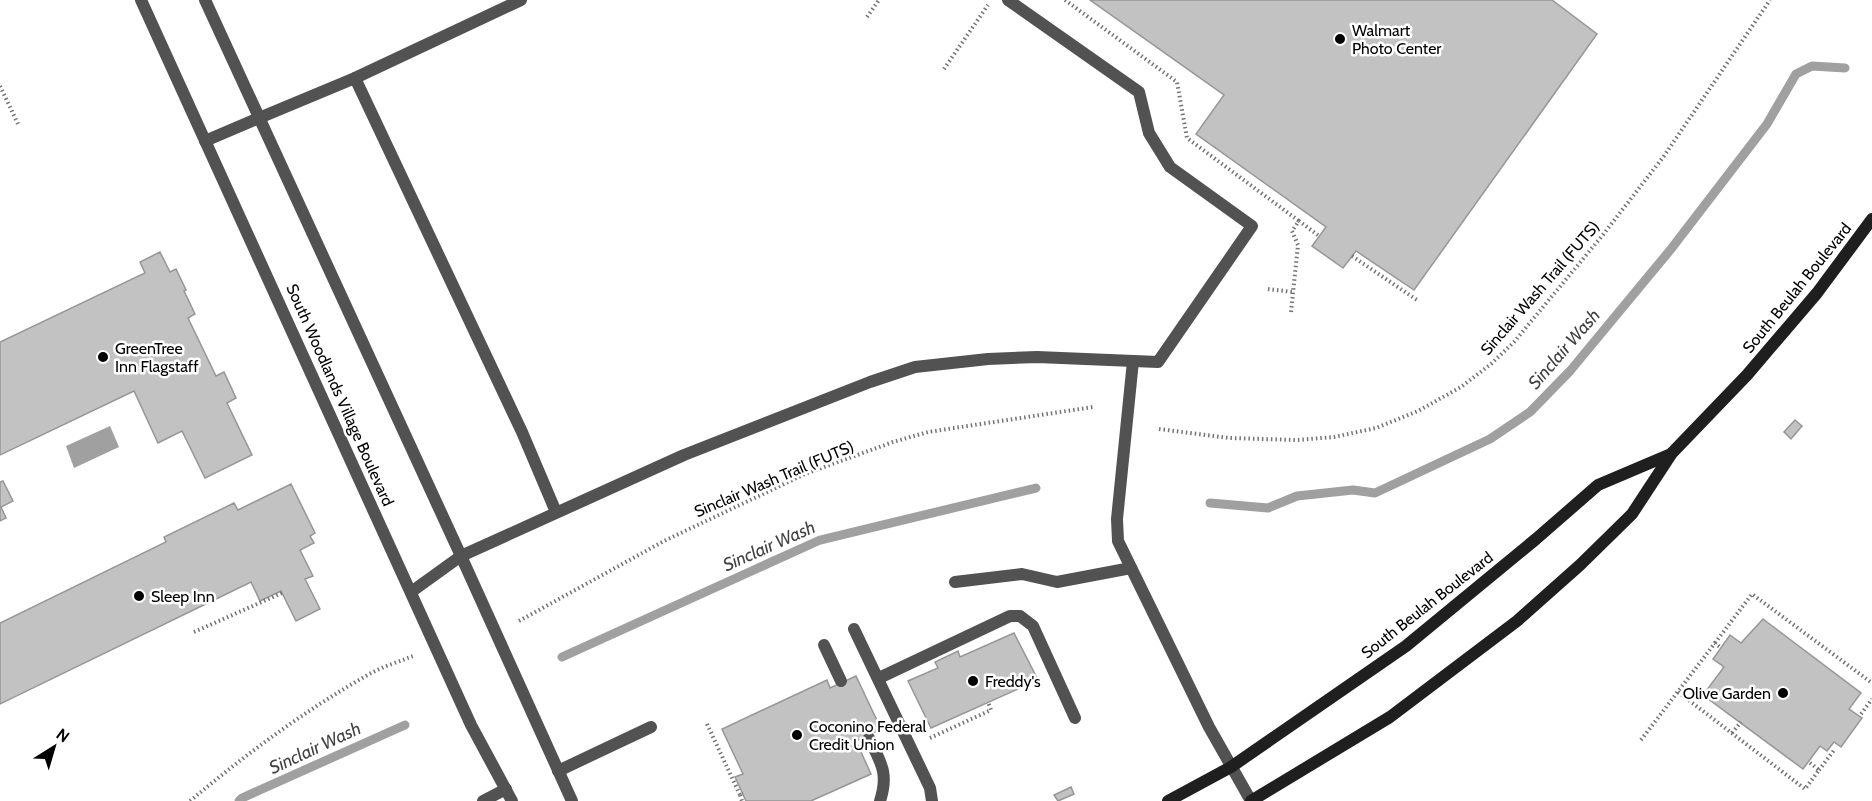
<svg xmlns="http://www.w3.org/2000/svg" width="1872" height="801" font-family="Cabin,sans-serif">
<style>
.water{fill:#a0a0a0}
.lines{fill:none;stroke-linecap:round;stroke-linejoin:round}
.stream{stroke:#a0a0a0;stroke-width:9}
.building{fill:#c2c2c2;stroke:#969696;stroke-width:1.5}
.path{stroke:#747474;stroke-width:4;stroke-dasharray:1.5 3;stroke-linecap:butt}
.service{stroke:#525252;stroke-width:12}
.tertiary{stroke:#525252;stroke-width:12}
.secondary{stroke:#1f1f1f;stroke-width:12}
.poi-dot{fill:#000;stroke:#fff;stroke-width:2}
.labels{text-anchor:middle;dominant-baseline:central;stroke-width:5;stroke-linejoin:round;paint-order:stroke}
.poi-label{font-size:16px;fill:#000;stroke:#fff;text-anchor:start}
.street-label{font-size:16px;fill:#000;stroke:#fff}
.water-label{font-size:18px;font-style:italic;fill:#414141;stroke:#fff}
</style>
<rect width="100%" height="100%" fill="#fff"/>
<path class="water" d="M110 426 119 447 74 468 66 446Z"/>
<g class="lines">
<g class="stream">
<path d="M1210 503 1268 508 1297 496 1353 490 1375 493 1490 439 1530 412 1570 371 1671 249 1767 124 1796 74 1812 66 1845 68"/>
<path d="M562 657 820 540 1036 488"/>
<path d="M239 801 242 798 405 725"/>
</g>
</g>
<g class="building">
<path d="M1090 0H1552L1597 34 1414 290 1356 251 1343 268 1312 246 1326 227 1196 134 1224 95Z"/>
<path d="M160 252 170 272 176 269 186 290 184 291 195 314 188 318 216 376 224 372 236 398 227 403 252 455 205 478 182 431 158 443 134 391 0 455V342L145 273 140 262Z"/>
<path d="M1795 420 1802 426 1791 439 1784 432Z"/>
<path d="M3 481 13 501 1 507 6 518 0 521V482Z"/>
<path d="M291 484 315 533 310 536 314 543 300 550 313 576 305 579 320 609 296 621 281 591 260 601 251 582 0 704V623L166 542 164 537 234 503 238 510Z"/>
<path d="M1763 619 1861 693 1849 709 1862 718 1841 747 1834 742 1827 751 1820 746 1803 769 1703 695 1724 667 1713 659 1730 635 1741 643Z"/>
<path d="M1014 633 1038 680 931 728 908 681 938 668 935 662 958 651 960 657Z"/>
<path d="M856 676 881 729 856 741 871 774 811 801H746L735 777 743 774 722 729 827 680 830 688Z"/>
<path d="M1071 787 1074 794 1058 801 1054 795Z"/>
</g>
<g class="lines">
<g class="path">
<path d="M1065 0 1177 82 1187 138 1299 221"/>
<path d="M867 17 879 0"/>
<path d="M944 69 988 5"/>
<path d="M0 86 18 124"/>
<path d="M1352 256 1417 300"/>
<path d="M1268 289 1293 292"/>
<path d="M1291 312 1298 245 1292 231 1299 221 1319 236"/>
<path d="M1159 429 1229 438 1297 440 1334 437 1376 428 1418 411 1461 387 1491 364 1514 342 1602 236 1664 156 1770 0"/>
<path d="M519 621 664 541 805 474 893 442 928 432 1093 407"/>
<path d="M194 632 282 593"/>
<path d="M1715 643 1752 594 1872 683"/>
<path d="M1678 692 1805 789 1819 770 1809 762"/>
<path d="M1861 714 1872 699"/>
<path d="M707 724 740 795 743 794"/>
<path d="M1732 733 1741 722"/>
<path d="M930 738 991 710 988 702"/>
<path d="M1641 740 1715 643 1721 648"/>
<path d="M1819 770 1835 749"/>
<path d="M740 795 742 801"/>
<path d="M190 801C245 755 304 711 366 676 381 667 398 662 413 656"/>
</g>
<g class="service">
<path d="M355 78 522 432 556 512"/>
<path d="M259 118 355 78 521 0"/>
<path d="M1133 361 1117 519 1118 541 1209 727 1251 801"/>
<path d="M461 556 684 455 870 382 915 367 988 359 1037 357 1158 362 1252 226 1170 167 1149 133 1139 92 1008 0"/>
<path d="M955 582 1022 574 1057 582 1131 568"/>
<path d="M854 629 930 788 932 801"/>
<path d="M824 645 841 681"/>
<path d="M879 678 1010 616H1020L1033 626 1075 718"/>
<path d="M869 738C881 763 889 773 880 801"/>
<path d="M558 771 651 727"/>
<path d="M483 801 506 789"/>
</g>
<g class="tertiary">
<path d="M141 0 471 725 512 801"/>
<path d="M205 0 461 556 572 801"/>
<path d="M205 141 259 118"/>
<path d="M411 592 461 556"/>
</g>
<g class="secondary">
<path d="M1168 801 1231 767 1406 646 1536 539 1598 485 1671 454"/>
<path d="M1251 801 1390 717 1517 621 1580 565 1632 514 1672 453 1747 375 1817 293 1872 219"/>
</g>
</g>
<g class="poi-dot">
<circle cx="1340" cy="39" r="6"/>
<circle cx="103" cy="357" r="6"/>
<circle cx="139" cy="596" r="6"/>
<circle cx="973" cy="681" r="6"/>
<circle cx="1783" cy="693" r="6"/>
<circle cx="797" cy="735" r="6"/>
</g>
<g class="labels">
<g class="poi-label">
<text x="1352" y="30">Walmart<tspan x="1352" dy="18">Photo Center</tspan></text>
<text x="115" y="348">GreenTree<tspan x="115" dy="18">Inn Flagstaff</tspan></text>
<text x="151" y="596">Sleep Inn</text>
<text x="985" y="681">Freddy's</text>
<text x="1771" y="693" text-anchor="end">Olive Garden</text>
<text x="809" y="726">Coconino Federal<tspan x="809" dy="18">Credit Union</tspan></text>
</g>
<g class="street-label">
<text transform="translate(1540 288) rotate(-49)">Sinclair Wash Trail (FUTS)</text>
<text transform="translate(1797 288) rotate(-51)">South Beulah Boulevard</text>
<text transform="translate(340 395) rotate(66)">South Woodlands Village Boulevard</text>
<text transform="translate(774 479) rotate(-23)">Sinclair Wash Trail (FUTS)</text>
<text transform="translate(1427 605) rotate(-38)">South Beulah Boulevard</text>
</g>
<g class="water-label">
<text transform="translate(1564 349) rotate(-49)">Sinclair Wash</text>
<text transform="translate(769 546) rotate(-24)">Sinclair Wash</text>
<text transform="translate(315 748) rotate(-25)">Sinclair Wash</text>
</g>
</g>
<g transform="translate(54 747) rotate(37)" stroke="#ffffff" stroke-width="4.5" paint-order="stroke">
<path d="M0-4.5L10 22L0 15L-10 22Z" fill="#000000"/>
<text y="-9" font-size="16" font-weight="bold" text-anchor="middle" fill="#000000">N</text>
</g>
</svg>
